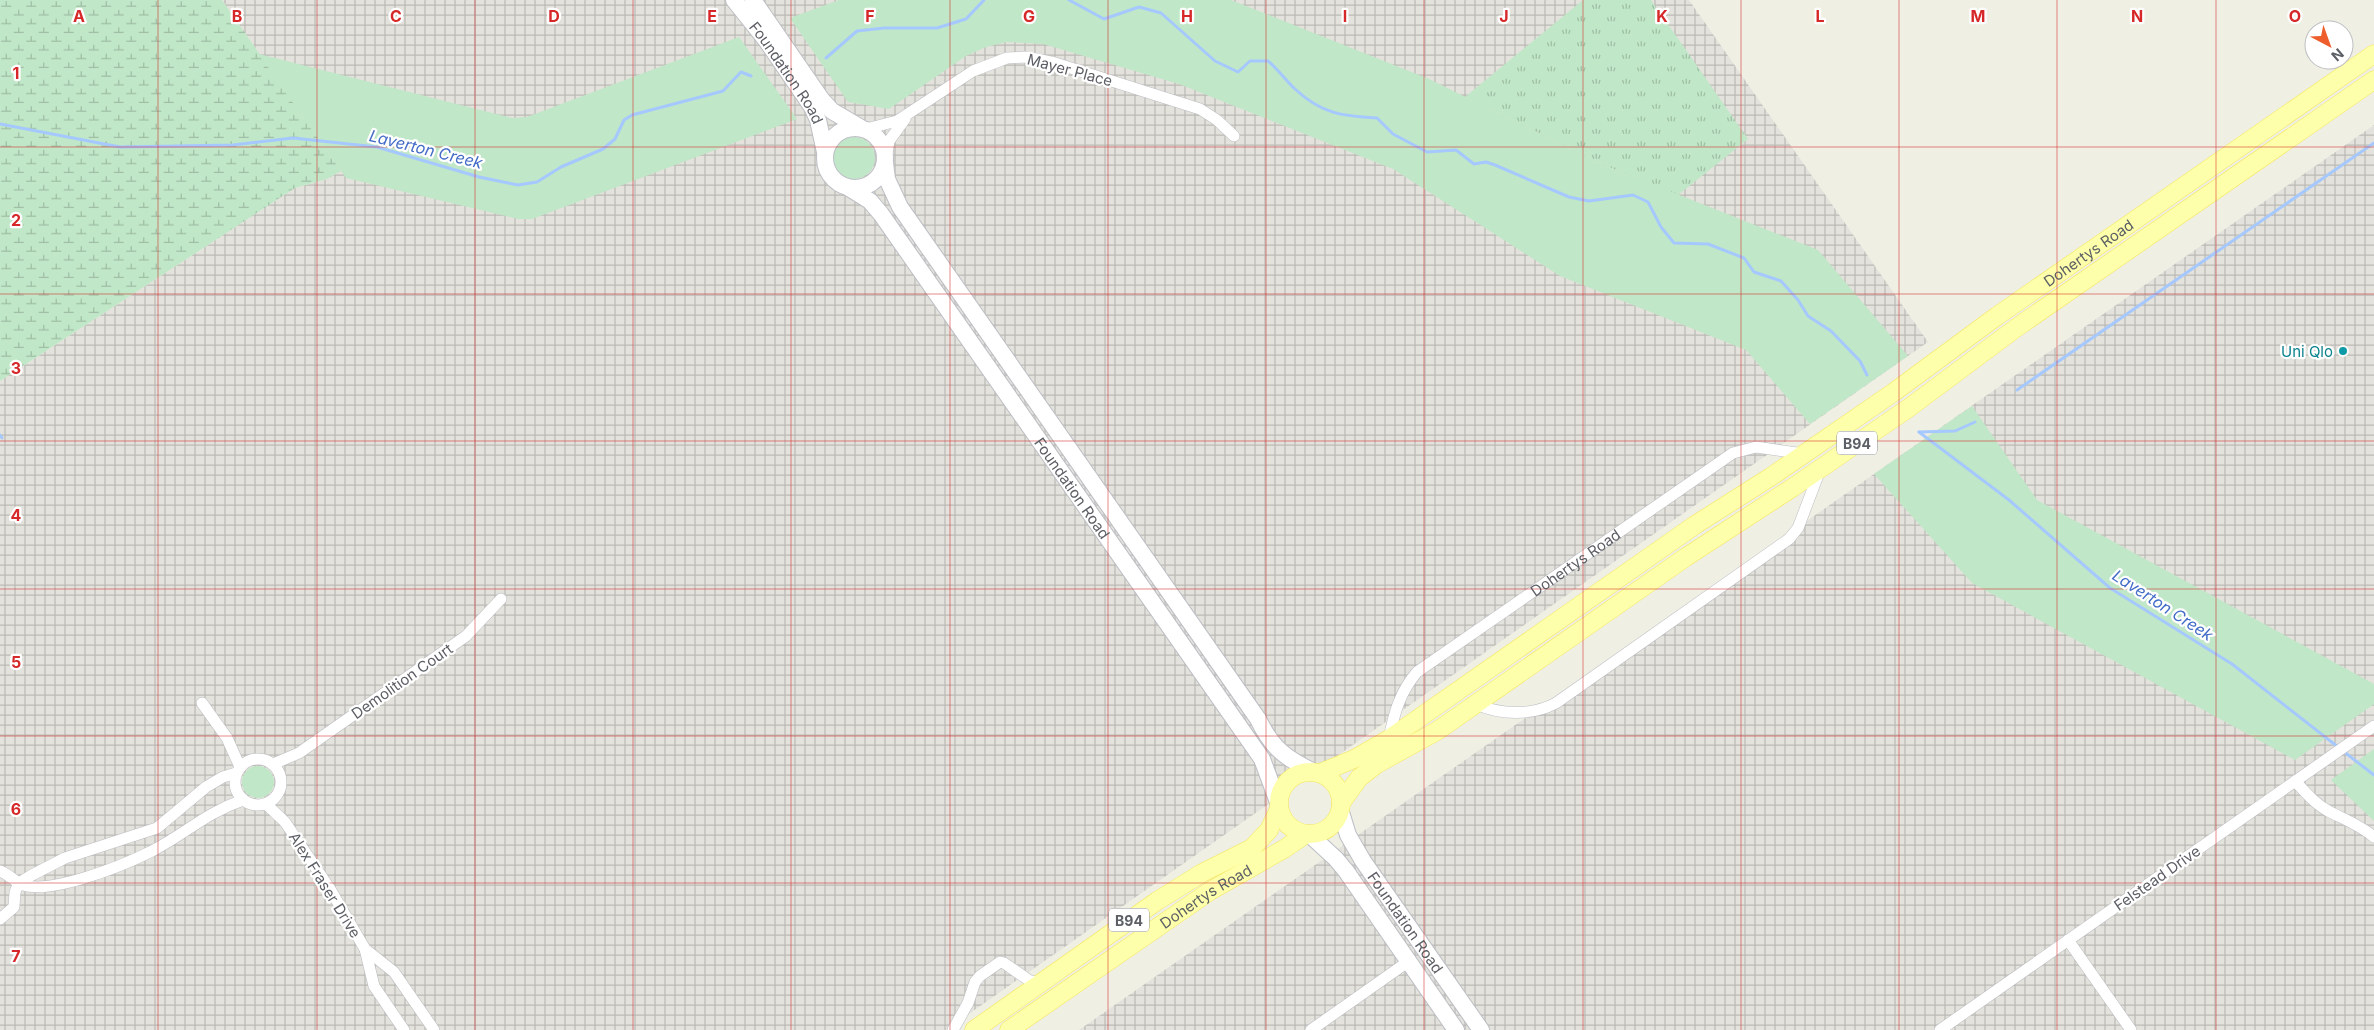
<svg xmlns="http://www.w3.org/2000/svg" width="2374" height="1030" font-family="Inter,sans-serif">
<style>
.industrial{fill:url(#industrial-grid)}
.grass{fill:url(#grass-tufts)}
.wetland{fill:url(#wetland-marsh)}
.green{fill:#c0e7c7}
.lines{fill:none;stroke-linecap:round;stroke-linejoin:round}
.stream{stroke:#a5c8ff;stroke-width:3}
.street-casing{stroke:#bcbdc3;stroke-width:12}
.secondary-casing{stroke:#bdbfc6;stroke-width:18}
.primary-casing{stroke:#f5e557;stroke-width:19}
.street{stroke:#fff;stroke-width:11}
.secondary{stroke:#fff;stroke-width:16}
.primary{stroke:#feffaa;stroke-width:18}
.grid{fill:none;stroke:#d62828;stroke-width:1;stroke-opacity:0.55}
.culture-dot{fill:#0f9aa8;stroke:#fff;stroke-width:2}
.labels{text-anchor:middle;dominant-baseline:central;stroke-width:4.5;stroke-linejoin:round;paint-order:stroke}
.shield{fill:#fff;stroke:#8d8f93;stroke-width:1}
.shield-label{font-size:14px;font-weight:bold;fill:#5c5f65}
.street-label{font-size:15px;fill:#5c5f65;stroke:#fff}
.culture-label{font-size:15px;fill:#0d838f;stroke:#fff;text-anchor:end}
.water-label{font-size:16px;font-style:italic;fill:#436cc7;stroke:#fff}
.grid-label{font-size:16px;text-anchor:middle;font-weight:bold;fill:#d62828;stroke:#fff;stroke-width:4.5;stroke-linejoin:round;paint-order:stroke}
</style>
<defs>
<pattern id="industrial-grid" width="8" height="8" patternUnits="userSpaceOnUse" patternTransform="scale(1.25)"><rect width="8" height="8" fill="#e3e2dc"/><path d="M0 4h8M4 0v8" fill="none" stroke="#bbbab6"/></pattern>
<pattern id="grass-tufts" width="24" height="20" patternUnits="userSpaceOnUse" patternTransform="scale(1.25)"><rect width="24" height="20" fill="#c0e7c7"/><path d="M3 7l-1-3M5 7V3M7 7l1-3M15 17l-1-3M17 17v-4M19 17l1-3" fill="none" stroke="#9fbea5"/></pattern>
<pattern id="wetland-marsh" width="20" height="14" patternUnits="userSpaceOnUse" patternTransform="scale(1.25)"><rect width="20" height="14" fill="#c0e7c7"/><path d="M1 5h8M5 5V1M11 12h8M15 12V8" fill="none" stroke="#9fbea5"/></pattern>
</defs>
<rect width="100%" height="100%" fill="#efefe4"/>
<g class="industrial">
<path d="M222 0H1689L1928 342 946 1030H0V381L295 188 327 179 341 171Z"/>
<path d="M2374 125V1030H1079L1874 474Z"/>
</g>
<path class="grass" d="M1583 0H1651L1748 139 1678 195 1604 165 1465 97Z"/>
<path class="wetland" d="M0 0H222L341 171 327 179 295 188 0 381Z"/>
<g class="green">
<path d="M839 0H1231L1429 79 1604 165 1818 250 1908 356 1810 424 1746 350 1560 276 1393 169 1179 84 1043 44 1007 42 986 47 966 56 889 109 848 102 790 18Z"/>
<path d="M739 37 797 119 532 219H518L346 178 259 54 512 118 527 117Z"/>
<circle cx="854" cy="158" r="21"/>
<path d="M1972 406 2037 500 2374 684V704L2295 760 1972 583 1874 474Z"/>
<path d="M2374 749V821L2331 780Z"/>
<circle cx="258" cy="782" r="16"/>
</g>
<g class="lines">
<g class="stream">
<path d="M1069 0 1104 19 1139 7 1161 13 1215 61 1238 72 1250 61H1268C1279 70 1285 80 1295 89 1322 114 1342 116 1377 118L1393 134 1427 152 1456 150 1474 164 1486 162 1495 165 1569 197 1589 201 1633 195 1648 202 1661 227 1674 243 1708 244 1744 258 1754 272 1781 281 1798 300 1808 316 1831 331 1860 361 1867 375"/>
<path d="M826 58 857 31 884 28H937L966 19 984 0"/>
<path d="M0 124 120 147 233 145 293 138 377 147 479 177 518 185 537 182 561 167 603 149 615 139 624 120 632 115 723 91 741 72 751 76"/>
<path d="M2017 390 2374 143"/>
<path d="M1919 432 2009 500 2110 588 2232 664 2338 747"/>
<path d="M1919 432 1955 431 1975 422"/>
<path d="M0 435 2 438"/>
<path d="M2343 751 2374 775"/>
</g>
<g class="street-casing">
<g id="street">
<path d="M866 129 897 121 973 71 1007 58 1027 57 1055 63 1200 109 1217 120 1234 136"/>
<path d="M886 159 889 141 905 119"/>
<path d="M202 703 227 738 240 767"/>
<path d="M1476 704C1500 715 1532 716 1556 703L1789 539 1798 528 1820 470"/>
<path id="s1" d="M1389 739C1394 713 1400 692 1417 672L1733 453 1756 447 1804 454"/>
<circle cx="258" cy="782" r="23"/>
<path d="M273 764 299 753 466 636 501 599"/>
<path d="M2295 781C2306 793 2316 805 2330 812 2346 820 2360 825 2374 837"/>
<path d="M266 804 285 822 330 889 365 949 374 986 404 1030"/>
<path d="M0 871C8 874 12 879 19 883 44 898 124 865 150 852 184 835 205 813 243 800"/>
<path d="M0 919 14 907 15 892 19 883 32 875 65 858 157 828 206 787 223 777 236 773"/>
<path d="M2068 940 2131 1030"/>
<path d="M365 949 394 972 434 1030"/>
<path d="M953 1030 968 1003 975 982 980 976 1000 962 1004 963 1030 981 1042 982"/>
<path d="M1311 1030 1409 961"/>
<path d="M1940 1030 2374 726"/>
</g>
</g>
<g class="secondary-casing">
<g id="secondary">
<path id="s2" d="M734 0 766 40 812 107 818 120 825 152"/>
<path d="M753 0 822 100 832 111 861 128"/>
<circle cx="855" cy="158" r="30"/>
<path d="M885 163 887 179 900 207 1258 719C1272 748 1285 758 1314 772"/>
<path id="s3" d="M849 188 870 201 881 214 1262 759 1278 802"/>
<path id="s4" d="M1340 809 1348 835 1363 861 1481 1030"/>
<path d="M1309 834 1336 859 1346 871 1456 1030"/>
</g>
</g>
<g class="primary-casing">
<g id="primary">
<circle cx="1310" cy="803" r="31"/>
<path id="s5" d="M1320 773 1354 759 1389 739 1695 525 1772 476 1894 392 1997 316 2374 54"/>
<path d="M1341 803 1359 778 1377 764 1437 731 1686 557 1792 488 1910 407 2016 328 2374 80"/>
<path d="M974 1030 1157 901 1202 873 1252 848 1269 830 1279 809"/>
<path id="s6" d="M1009 1030 1210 891 1284 849 1306 834"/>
</g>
</g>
<use href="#street" class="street"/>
<use href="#secondary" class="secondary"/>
<use href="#primary" class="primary"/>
</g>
<path class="grid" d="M158 0V1030M317 0V1030M475 0V1030M633 0V1030M791 0V1030M950 0V1030M1108 0V1030M1266 0V1030M1424 0V1030M1583 0V1030M1741 0V1030M1899 0V1030M2057 0V1030M2216 0V1030M0 147H2374M0 294H2374M0 441H2374M0 589H2374M0 736H2374M0 883H2374"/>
<circle class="culture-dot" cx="2343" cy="351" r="5"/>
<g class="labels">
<g class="shield">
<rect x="1837" y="431.5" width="40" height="23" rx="4"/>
<rect x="1109" y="908.5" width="40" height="23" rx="4"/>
</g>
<g class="shield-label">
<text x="1857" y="443">B94</text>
<text x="1129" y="920">B94</text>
</g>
<g class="street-label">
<text transform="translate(1070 70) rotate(15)">Mayer Place</text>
<text stroke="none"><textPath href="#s2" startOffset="90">Foundation Road</textPath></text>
<text stroke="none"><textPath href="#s5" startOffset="929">Dohertys Road</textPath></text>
<text stroke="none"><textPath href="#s3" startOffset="376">Foundation Road</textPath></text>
<text stroke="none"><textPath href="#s1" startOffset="266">Dohertys Road</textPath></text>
<text transform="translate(402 681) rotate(-35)">Demolition Court</text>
<text transform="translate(2157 878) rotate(-35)">Felstead Drive</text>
<text transform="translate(325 885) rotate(58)">Alex Fraser Drive</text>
<text stroke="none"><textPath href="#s6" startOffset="238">Dohertys Road</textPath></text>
<text stroke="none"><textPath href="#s4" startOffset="132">Foundation Road</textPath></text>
</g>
<g class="culture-label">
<text x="2333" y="351">Uni Qlo</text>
</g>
<g class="water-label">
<text transform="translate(426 149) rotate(14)">Laverton Creek</text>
<text transform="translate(2163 605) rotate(33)">Laverton Creek</text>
</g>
</g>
<g class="grid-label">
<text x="79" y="22">A</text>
<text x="237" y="22">B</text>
<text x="396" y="22">C</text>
<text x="554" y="22">D</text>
<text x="712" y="22">E</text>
<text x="870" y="22">F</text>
<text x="1029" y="22">G</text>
<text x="1187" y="22">H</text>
<text x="1345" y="22">I</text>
<text x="1504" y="22">J</text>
<text x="1662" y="22">K</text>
<text x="1820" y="22">L</text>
<text x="1978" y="22">M</text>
<text x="2137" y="22">N</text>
<text x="2295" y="22">O</text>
<text x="16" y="79">1</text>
<text x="16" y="226">2</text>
<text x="16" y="374">3</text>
<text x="16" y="521">4</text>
<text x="16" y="668">5</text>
<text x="16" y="815">6</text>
<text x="16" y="962">7</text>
</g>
<g transform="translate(2329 45) rotate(139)"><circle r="24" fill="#ffffff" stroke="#bebfc1"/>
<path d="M0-4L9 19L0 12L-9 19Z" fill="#ee5d2c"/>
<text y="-8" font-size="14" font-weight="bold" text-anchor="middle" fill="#5c5f65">N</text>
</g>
</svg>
